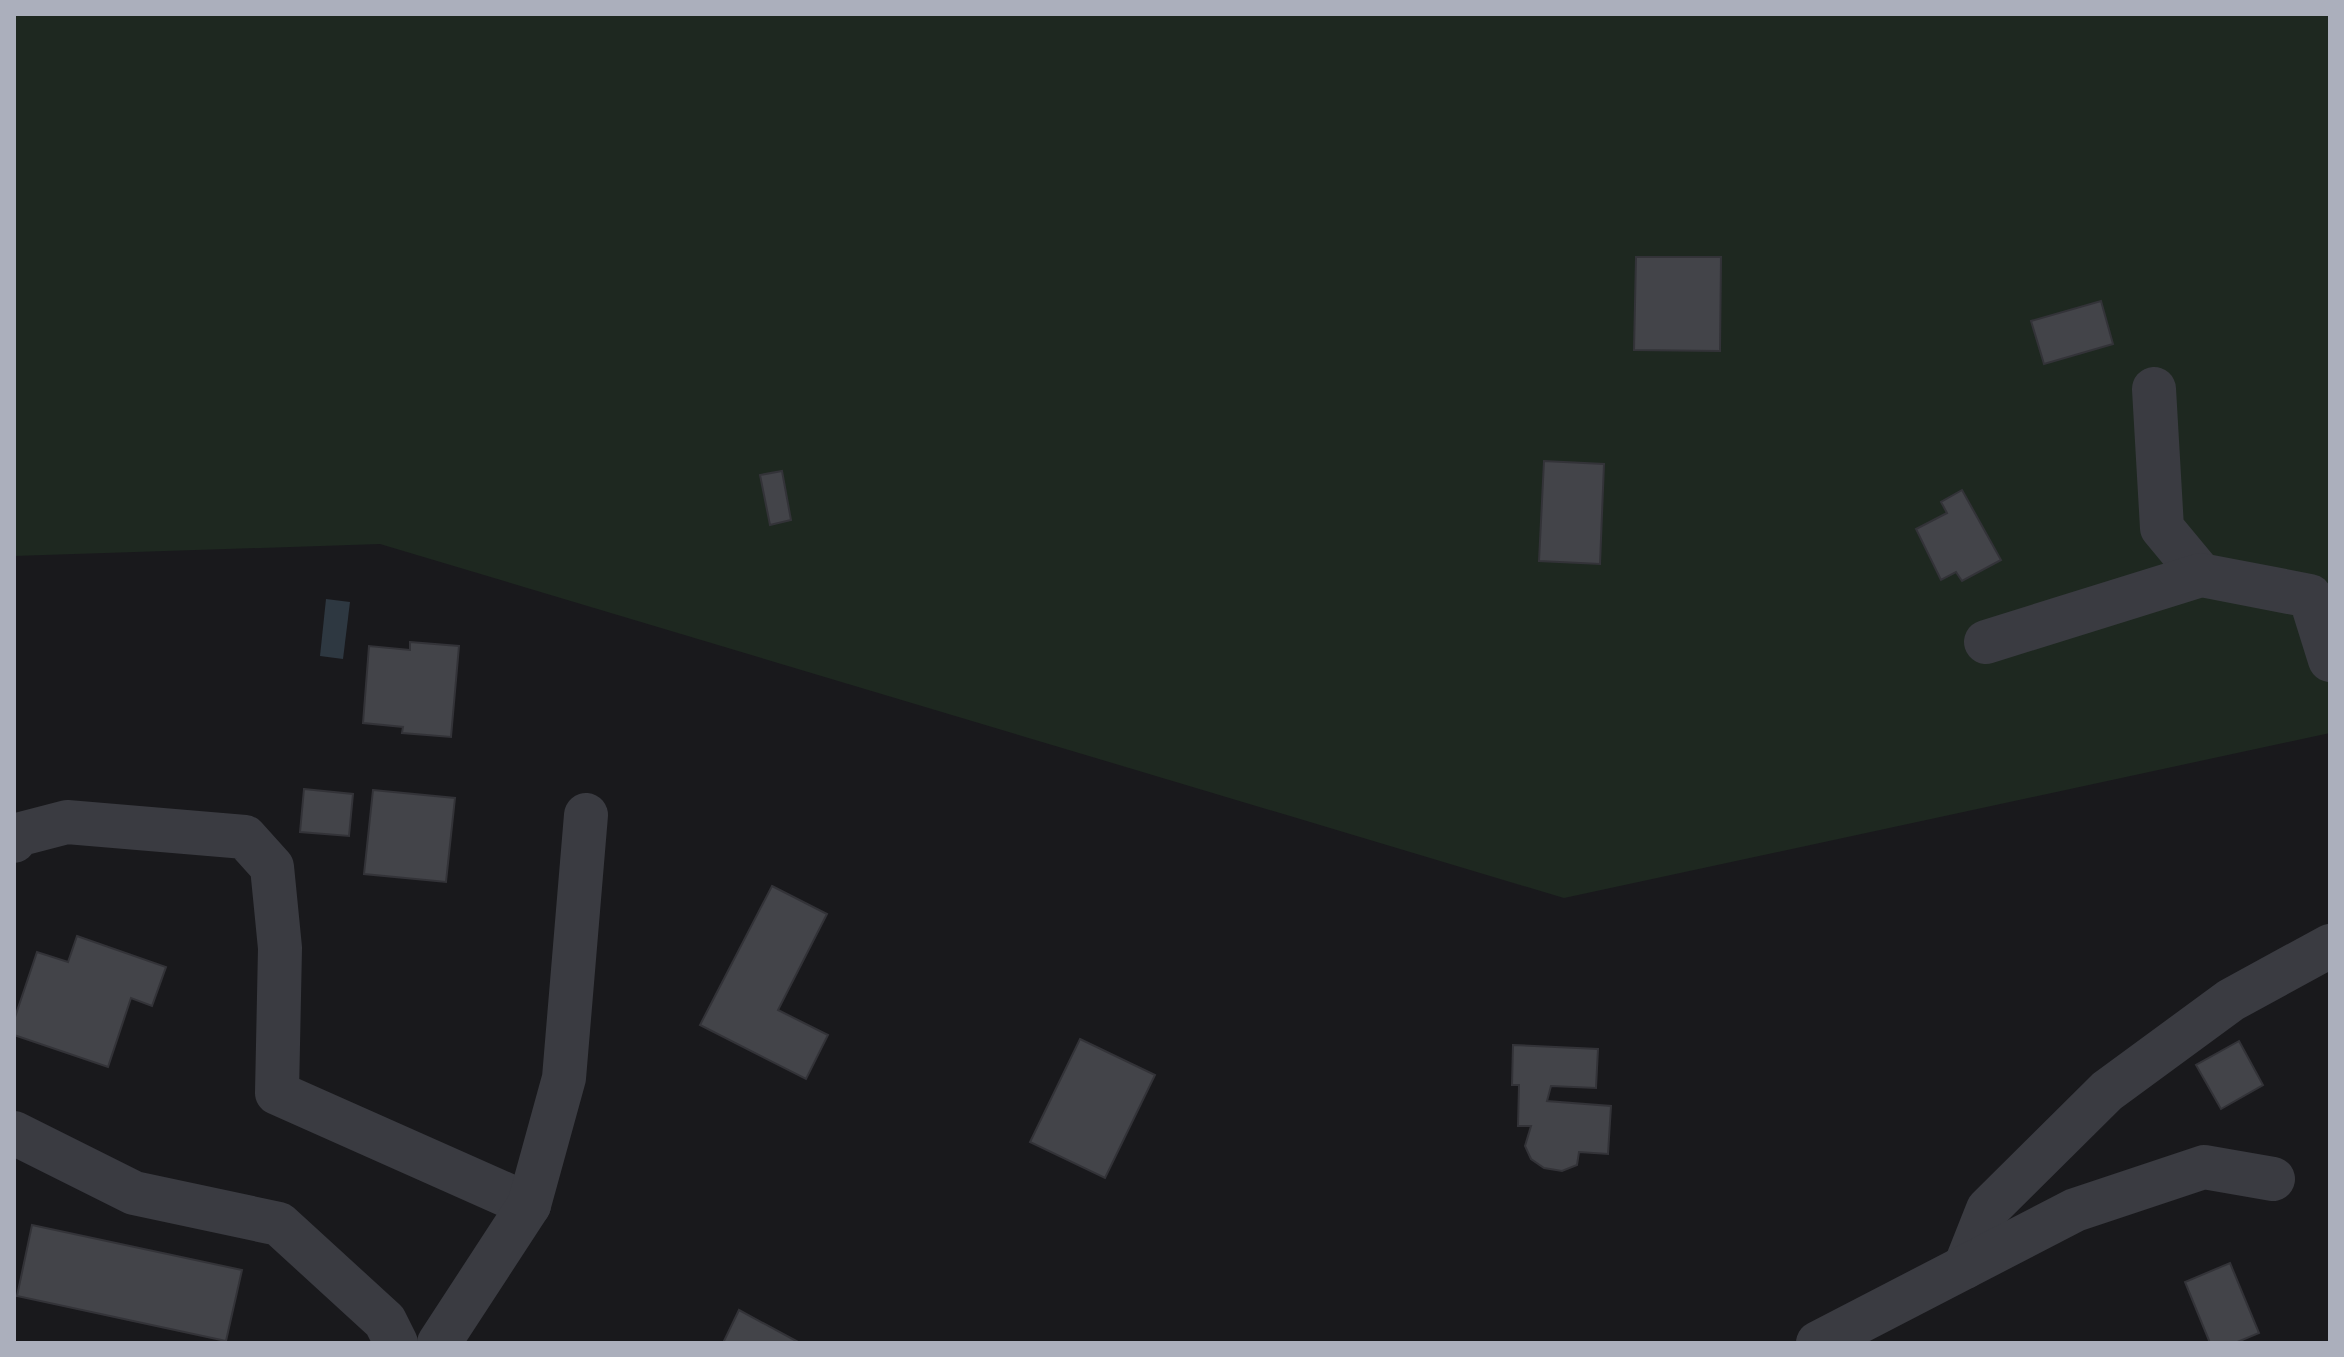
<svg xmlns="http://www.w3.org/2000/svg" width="2344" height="1357" font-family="Quicksand,sans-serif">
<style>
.green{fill:#1e2820}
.water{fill:#2e3841}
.building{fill:#434449;stroke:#333338;stroke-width:2}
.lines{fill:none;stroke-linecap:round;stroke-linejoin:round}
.minor{stroke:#3a3b41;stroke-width:44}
</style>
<rect width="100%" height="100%" fill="#19191c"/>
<path class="green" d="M14 14H2330V733L1564 898 380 544 14 556Z"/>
<path class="water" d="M326 599 350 602 343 659 320 656Z"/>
<g class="building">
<path d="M1636 257H1721L1720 351 1634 350Z"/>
<path d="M2101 301 2113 344 2044 364 2031 321Z"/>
<path d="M1544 461 1604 464 1600 564 1539 561Z"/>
<path d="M782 471 791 520 770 525 760 475Z"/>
<path d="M1962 490 2001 560 1962 581 1956 572 1941 580 1916 529 1947 513 1941 502Z"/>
<path d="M410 642 459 646 451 737 402 733 403 727 363 723 369 646 410 650Z"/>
<path d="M304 789 353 794 349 836 300 832Z"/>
<path d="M373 790 455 798 446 882 364 874Z"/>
<path d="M772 886 827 914 778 1010 828 1035 806 1079 700 1025Z"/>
<path d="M77 936 166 967 152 1006 131 998 108 1067 14 1035V1020L37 952 68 962Z"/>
<path d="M1080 1039 1155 1075 1105 1178 1030 1142Z"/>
<path d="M2239 1041 2263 1085 2221 1109 2196 1065Z"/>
<path d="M1513 1045 1598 1049 1596 1088 1551 1086 1547 1101 1611 1106 1608 1154 1579 1152 1577 1165 1562 1171 1544 1168 1531 1159 1525 1146 1531 1126H1518L1519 1085H1512Z"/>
<path d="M32 1225 242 1270 226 1341 17 1296Z"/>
<path d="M2230 1263 2259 1333 2235 1343H2210L2185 1282Z"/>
<path d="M739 1310 800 1343H723Z"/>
</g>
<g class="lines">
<g class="minor">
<path d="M2154 389 2162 528 2201 575"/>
<path d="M1986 642 2201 575 2310 596 2330 660"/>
<path d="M14 841 17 835 67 822 245 837 272 867 280 948 277 1093 529 1205"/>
<path d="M14 1133 134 1193 279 1224 385 1321 396 1343"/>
<path d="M1965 1267 1988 1209 2107 1091 2231 1000 2330 946"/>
<path d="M439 1343 529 1205 564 1078 586 815"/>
<path d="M1818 1343 2075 1210 2204 1167 2273 1179"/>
</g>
</g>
<rect width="2344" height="1357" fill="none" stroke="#abafbc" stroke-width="32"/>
</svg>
